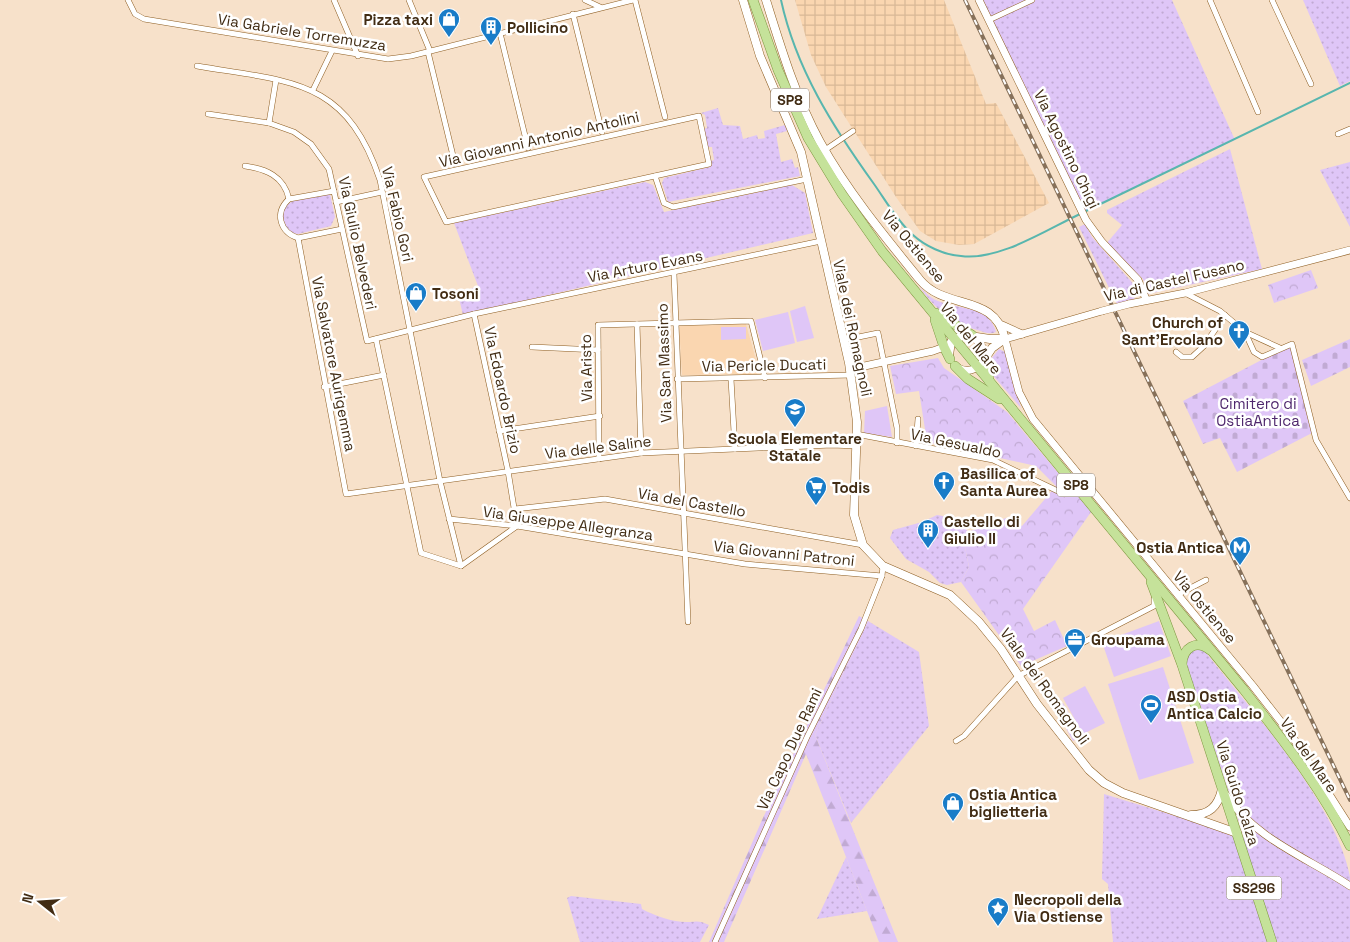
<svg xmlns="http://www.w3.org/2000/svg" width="1350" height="942" font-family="'Space Grotesk',sans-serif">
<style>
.built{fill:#fad6b0}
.industrial{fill:url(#industrial-grid)}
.grass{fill:url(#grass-dots)}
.forest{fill:url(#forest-firs)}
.cemetery{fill:url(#cemetery-stones)}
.park{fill:url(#park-crowns)}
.garden{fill:#dfc6f7}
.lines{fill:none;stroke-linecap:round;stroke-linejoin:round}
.stream{stroke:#58b6ae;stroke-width:2}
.minor-casing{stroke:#8e5e22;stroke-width:6}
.tertiary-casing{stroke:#8e5e22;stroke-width:8}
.secondary-casing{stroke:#8e5e22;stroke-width:9}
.primary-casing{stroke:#7d963f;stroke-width:10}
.minor{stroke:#fff;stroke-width:5}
.tertiary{stroke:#fff;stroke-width:7}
.secondary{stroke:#fff;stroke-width:8}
.primary{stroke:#c5e29a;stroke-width:9}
.rail-casing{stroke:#87715a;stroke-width:4}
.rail{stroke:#fff;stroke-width:2;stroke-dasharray:5.5;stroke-linecap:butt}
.tertiary-bridge-casing{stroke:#8e5e22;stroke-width:8;stroke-linecap:butt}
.tertiary-bridge{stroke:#fff;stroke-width:7}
.labels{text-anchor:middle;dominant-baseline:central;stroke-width:5;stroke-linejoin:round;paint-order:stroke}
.shield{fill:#fff;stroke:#7a6b5a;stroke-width:1}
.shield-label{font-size:14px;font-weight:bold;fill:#412c14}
.poi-label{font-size:15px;font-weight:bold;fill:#412c14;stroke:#fff;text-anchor:start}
.street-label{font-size:15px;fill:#412c14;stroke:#fff}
.park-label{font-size:15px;fill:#4f276d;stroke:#fff}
</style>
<defs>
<pattern id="industrial-grid" width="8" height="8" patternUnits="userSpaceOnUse" patternTransform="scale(1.25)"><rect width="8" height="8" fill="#fad6b0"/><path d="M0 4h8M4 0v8" fill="none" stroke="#d8b896"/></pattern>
<pattern id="grass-dots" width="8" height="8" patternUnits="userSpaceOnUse" patternTransform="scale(1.25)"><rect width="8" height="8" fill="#dfc6f7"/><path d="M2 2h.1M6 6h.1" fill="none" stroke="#c1aad3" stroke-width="1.8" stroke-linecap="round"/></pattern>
<pattern id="forest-firs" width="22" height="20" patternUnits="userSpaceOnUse" patternTransform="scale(1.25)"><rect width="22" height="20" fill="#dfc6f7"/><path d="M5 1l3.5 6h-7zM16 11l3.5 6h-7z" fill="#c1aad3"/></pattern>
<pattern id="cemetery-stones" width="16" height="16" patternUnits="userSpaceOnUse" patternTransform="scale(1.25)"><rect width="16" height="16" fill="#dfc6f7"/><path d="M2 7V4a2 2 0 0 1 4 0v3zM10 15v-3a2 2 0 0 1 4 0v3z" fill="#c1aad3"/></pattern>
<pattern id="park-crowns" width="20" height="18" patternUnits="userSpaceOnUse" patternTransform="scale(1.25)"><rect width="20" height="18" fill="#dfc6f7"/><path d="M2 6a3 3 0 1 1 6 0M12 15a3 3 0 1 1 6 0" fill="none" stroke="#c1aad3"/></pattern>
</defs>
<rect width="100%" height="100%" fill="#f7e1ca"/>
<path class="built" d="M746 324 760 374 682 375 679 326Z"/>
<path class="industrial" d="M795 0H944L986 104 996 103 1049 203 974 244 959 245 936 241 920 231 896 197 826 87 811 55Z"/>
<g class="grass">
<path d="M979 0H1172L1235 140 1079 214 1077 203Z"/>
<path d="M1303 0H1350V81L1340 86Z"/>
<path d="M718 108 723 125 740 126 743 139 757 135 758 139 765 138 764 131 785 125 787 131 776 134 781 162 792 159 795 168 798 167 800 176 668 202 662 183 664 178 710 167 711 161 714 160 712 147H707L703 129 707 128 705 115 701 113Z"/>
<path d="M1230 149 1262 269 1148 294 1143 279 1106 244 1122 225 1107 213V210Z"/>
<path d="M1350 162V227L1320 170Z"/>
<path d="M645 182 653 185 664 212 792 185 805 193 813 233 463 315 458 294 478 286 454 223Z"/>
<path d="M330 194 335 217 331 226 298 234 288 232 282 216 285 206 293 201Z"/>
<path d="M1085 224 1092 237 1137 288 1134 300 1118 306 1079 227Z"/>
<path d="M919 286C925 292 930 298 938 301 959 310 989 305 996 332 990 335 984 332 977 330 951 322 935 309 919 286Z"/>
<path d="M999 349 1005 352 1021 408 990 372 991 359Z"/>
<path d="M937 515 960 519 968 532 965 547 969 567 961 582 947 585 940 583 929 572 906 559 890 538 893 530 922 522Z"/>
<path d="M868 621 919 652 929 726 851 823 815 735Z"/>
<path d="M1203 649C1250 709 1336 802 1350 877 1350 897 1350 921 1350 942H1113L1108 884 1102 879 1104 794 1244 837 1184 658 1192 651Z"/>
<path d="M846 857 867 911 817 919Z"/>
<path d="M571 896 641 904 642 909C655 916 675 923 690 922 698 921 701 921 709 925L700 942H580L567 898Z"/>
</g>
<path class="forest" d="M859 616 868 621 815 735 898 942H879L806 754 724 942H709L762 820Z"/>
<g class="cemetery">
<path d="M1350 339V367L1311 386 1302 360Z"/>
<path d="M1292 344 1312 433 1237 472 1220 438 1203 444 1183 401Z"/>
</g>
<g class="park">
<path d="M1311 270 1318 288 1274 303 1268 285Z"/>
<path d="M938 358 944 368 1007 412 1091 512 1023 609 1034 631 1055 620 1067 646 1021 666 961 582 969 567 965 547 968 532 1006 518 1022 526 1056 486 1036 466 927 442 919 391 896 394 890 366Z"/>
</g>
<g class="garden">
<path d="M805 306 814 338 797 342 790 311Z"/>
<path d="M788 312 795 343 763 351 755 320Z"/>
<path d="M721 327H746V339L721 340Z"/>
<path d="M887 406 892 437 864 433 865 411Z"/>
<path d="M1159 621 1171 656 1114 677 1102 642Z"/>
<path d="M1163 667 1194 763 1139 780 1108 684Z"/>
<path d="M1085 686 1105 723 1083 734 1063 698Z"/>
<path d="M1063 703 1082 736 1073 741 1055 708Z"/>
</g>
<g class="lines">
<g class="stream">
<path d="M781 0C796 69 833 127 874 184 886 201 897 221 913 235 925 246 944 255 961 256 999 261 1046 230 1080 214"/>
<path d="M1084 212 1350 83"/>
</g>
<g class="minor-casing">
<g id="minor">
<path d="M128 0 135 14 144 19 388 59 411 56 633 0"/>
<path d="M334 0 358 56"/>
<path d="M409 0 430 51"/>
<path d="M585 0 600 7"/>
<path d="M635 0 665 117"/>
<path d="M1210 0 1258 112"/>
<path d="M1272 0 1311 84"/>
<path d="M573 14 602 132"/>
<path d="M989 20 1032 0"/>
<path d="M500 33 528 148"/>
<path d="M428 52 455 164"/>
<path d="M197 66C291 82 346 78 380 180L440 481 461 566"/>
<path d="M313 90 332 51"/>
<path d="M208 114 269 123 294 132 311 144 329 169 367 341 474 314 821 241"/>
<path d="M699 116 709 164 446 222 424 177Z"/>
<path d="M269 123 276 80"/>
<path d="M1338 134 1350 129"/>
<path d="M825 150 853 131"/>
<path d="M245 166C266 169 284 176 289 199"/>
<path d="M655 176 664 203 673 207 807 179"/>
<path d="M334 191 289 199C274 213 280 232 298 238L342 229"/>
<path d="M336 202 382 192"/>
<path d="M298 238 346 494 641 453 832 445 856 446"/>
<path d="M674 274 688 622"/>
<path d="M1185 293 1220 311 1245 332 1280 348"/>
<path d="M637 324 641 453"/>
<path d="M1245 332 1254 352 1262 357 1292 344 1316 440 1350 498"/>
<path d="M376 339 421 553 461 566 517 526 508 471 474 314"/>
<path d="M844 340 878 333 897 428V443"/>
<path d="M532 347 598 350"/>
<path d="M1176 352 1182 357H1192L1204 346 1225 315"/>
<path d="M677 379 852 375"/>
<path d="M731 379 735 449"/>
<path d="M324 387 384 375"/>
<path d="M499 431 600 416"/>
<path d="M856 434 993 460 1064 494"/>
<path d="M916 446 918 419"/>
<path d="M599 459 598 325 751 321 765 378"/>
<path d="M515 509 605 499 863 545"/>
<path d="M449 519 517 526 745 564 882 576"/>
<path d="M1177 595 1206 580"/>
<path d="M956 741 964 736 1018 676 1154 606V599"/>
<path d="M715 942 807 737 861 629 882 576 883 566"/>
</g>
</g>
<g class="tertiary-casing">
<g id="tertiary">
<path d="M979 0 1086 220 1102 242 1138 280 1146 299"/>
<path d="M1129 304 1185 293 1350 250"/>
<path d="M1102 311 1005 339 1019 392 1033 419 1253 686 1292 736 1350 827"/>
<path d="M1002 325 1022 334"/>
<path d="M958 368C970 374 980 368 986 357L984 349 972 335"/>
<path d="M851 369 933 351 947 346"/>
<path d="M1226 795C1255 839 1308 858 1350 886"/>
</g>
</g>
<g class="secondary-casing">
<g id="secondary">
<path d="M743 0 760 56 801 152 849 363 857 422 854 515 863 545 883 566 950 595 979 622 1001 649 1037 704 1089 770 1104 783 1123 793 1237 833"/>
<path d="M766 0C781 48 796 98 820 142 847 191 885 237 920 280 946 311 995 293 1005 339"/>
<path d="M949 355 951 342 963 335 990 339H1005"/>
<path d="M986 357 992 348 1003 340"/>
<path d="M1191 815C1209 815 1218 807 1222 789"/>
</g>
</g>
<g class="primary-casing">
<g id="primary">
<path d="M753 0 778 70 808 138 842 194 882 251 1244 690C1283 740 1322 789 1350 846"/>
<path d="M936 313 972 335"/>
<path d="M935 320 944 347 950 359"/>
<path d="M986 357 989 381"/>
<path d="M955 366 968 379 999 399"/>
<path d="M1151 582 1182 665 1272 942"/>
<path d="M1182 664C1183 648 1196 639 1210 650"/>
</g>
</g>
<use href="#minor" class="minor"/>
<use href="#tertiary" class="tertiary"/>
<use href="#secondary" class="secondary"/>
<use href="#primary" class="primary"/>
<g class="rail-casing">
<path id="rail" d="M965 0 1350 800"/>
</g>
<use href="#rail" class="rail"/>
<g class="tertiary-bridge-casing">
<path id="tertiary-bridge" d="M1102 311 1129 304"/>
</g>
<use href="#tertiary-bridge" class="tertiary-bridge"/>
</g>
<defs>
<g id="shop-pin" transform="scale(1.125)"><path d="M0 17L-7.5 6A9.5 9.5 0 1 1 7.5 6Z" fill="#197cc8" stroke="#fff"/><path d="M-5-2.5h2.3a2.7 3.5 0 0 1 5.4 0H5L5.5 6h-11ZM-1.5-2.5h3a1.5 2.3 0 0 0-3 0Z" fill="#fff"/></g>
<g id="building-pin" transform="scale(1.125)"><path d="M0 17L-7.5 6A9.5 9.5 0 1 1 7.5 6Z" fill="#197cc8" stroke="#fff"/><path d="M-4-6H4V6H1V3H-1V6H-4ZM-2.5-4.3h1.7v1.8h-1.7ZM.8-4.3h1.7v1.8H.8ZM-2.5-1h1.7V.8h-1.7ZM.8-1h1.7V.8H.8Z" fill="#fff"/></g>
<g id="church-pin" transform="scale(1.125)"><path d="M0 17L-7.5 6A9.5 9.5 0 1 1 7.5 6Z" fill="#197cc8" stroke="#fff"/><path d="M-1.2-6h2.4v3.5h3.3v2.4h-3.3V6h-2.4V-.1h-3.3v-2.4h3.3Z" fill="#fff"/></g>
<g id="school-pin" transform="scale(1.125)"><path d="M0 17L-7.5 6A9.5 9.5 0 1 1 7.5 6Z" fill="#197cc8" stroke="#fff"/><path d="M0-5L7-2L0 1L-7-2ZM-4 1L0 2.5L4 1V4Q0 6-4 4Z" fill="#fff"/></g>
<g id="supermarket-pin" transform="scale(1.125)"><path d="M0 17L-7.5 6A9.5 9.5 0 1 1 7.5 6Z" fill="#197cc8" stroke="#fff"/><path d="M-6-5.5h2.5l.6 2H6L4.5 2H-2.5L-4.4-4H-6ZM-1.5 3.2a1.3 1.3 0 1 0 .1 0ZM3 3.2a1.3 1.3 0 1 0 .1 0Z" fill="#fff"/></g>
<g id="metro-pin" transform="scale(1.125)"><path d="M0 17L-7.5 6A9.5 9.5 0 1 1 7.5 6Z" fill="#197cc8" stroke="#fff"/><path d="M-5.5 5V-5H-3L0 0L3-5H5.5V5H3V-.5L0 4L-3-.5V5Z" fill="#fff"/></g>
<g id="office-pin" transform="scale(1.125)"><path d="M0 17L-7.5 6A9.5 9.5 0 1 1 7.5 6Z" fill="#197cc8" stroke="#fff"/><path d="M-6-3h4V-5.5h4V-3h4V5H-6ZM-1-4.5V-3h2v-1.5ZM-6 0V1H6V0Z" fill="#fff"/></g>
<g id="stadium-pin" transform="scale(1.125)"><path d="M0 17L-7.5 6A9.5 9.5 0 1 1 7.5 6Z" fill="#197cc8" stroke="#fff"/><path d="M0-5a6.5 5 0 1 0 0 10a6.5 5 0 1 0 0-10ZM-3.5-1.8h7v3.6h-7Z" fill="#fff"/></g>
<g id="sight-pin" transform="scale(1.125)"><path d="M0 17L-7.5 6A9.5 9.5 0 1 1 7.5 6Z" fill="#197cc8" stroke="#fff"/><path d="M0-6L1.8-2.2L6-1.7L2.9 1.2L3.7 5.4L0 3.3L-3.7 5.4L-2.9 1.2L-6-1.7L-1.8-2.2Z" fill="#fff"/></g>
</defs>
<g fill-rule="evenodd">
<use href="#shop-pin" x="449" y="19"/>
<use href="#building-pin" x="491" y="27"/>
<use href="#shop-pin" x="416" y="293"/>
<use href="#church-pin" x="1239" y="331"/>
<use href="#school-pin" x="795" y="409"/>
<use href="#church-pin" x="944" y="482"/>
<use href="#supermarket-pin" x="816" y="487"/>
<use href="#building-pin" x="928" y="530"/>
<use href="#metro-pin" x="1240" y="547"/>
<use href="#office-pin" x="1075" y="639"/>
<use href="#stadium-pin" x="1151" y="705"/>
<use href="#shop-pin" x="953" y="803"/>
<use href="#sight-pin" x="998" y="908"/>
</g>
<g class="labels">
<g class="shield">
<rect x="771" y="88.5" width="38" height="23" rx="4"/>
<rect x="1057" y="473.5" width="38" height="23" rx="4"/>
<rect x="1226.5" y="876.5" width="55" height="23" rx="4"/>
</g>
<g class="shield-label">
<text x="790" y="100">SP8</text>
<text x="1076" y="485">SP8</text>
<text x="1254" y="888">SS296</text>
</g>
<g class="poi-label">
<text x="433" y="19" text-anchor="end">Pizza taxi</text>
<text x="507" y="27">Pollicino</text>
<text x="432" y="293">Tosoni</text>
<text x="1223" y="322" text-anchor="end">Church of<tspan x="1223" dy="17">Sant'Ercolano</tspan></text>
<text x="795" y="438" text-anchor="middle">Scuola Elementare<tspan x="795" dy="17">Statale</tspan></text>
<text x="960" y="473">Basilica of<tspan x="960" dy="17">Santa Aurea</tspan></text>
<text x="832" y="487">Todis</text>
<text x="944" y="521">Castello di<tspan x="944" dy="17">Giulio II</tspan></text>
<text x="1224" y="547" text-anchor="end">Ostia Antica</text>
<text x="1091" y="639">Groupama</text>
<text x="1167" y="696">ASD Ostia<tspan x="1167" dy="17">Antica Calcio</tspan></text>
<text x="969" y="794">Ostia Antica<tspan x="969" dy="17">biglietteria</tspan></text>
<text x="1014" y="899">Necropoli della<tspan x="1014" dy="17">Via Ostiense</tspan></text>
</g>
<g class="street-label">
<text transform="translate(302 32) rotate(9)">Via Gabriele Torremuzza</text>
<text transform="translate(539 139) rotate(-13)">Via Giovanni Antonio Antolini</text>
<text transform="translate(1067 149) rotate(64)">Via Agostino Chigi</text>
<text transform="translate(398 214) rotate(77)">Via Fabio Gori</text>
<text transform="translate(358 243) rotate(78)">Via Giulio Belvederi</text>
<text transform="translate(914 246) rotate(50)">Via Ostiense</text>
<text transform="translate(645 266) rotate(-11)">Via Arturo Evans</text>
<text transform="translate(1174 280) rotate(-13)">Via di Castel Fusano</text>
<text transform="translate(853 328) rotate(78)">Viale dei Romagnoli</text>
<text transform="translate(971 338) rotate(51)">Via del Mare</text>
<text transform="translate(664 363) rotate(-92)">Via San Massimo</text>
<text transform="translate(334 364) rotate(79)">Via Salvatore Aurigemma</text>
<text transform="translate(764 365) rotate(-1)">Via Pericle Ducati</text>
<text transform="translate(586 368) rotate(-91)">Via Aristo</text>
<text transform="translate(503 390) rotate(78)">Via Edoardo Brizio</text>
<text transform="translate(956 443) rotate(12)">Via Gesualdo</text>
<text transform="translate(598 447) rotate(-7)">Via delle Saline</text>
<text transform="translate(692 502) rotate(10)">Via del Castello</text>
<text transform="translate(568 523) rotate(8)">Via Giuseppe Allegranza</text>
<text transform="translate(784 553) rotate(6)">Via Giovanni Patroni</text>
<text transform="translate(1205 607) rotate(50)">Via Ostiense</text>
<text transform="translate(1045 686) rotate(54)">Viale dei Romagnoli</text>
<text transform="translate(789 749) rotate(-65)">Via Capo Due Rami</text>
<text transform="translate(1309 755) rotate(55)">Via del Mare</text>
<text transform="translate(1238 793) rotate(72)">Via Guido Calza</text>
</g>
<g class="park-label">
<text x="1258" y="403">Cimitero di<tspan x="1258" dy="17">OstiaAntica</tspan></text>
</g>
</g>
<g transform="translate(40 902) rotate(287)" stroke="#ffffff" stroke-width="4" paint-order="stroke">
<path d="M0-4L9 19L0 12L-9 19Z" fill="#412c14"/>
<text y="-8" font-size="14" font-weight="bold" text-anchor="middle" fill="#412c14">N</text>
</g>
</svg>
